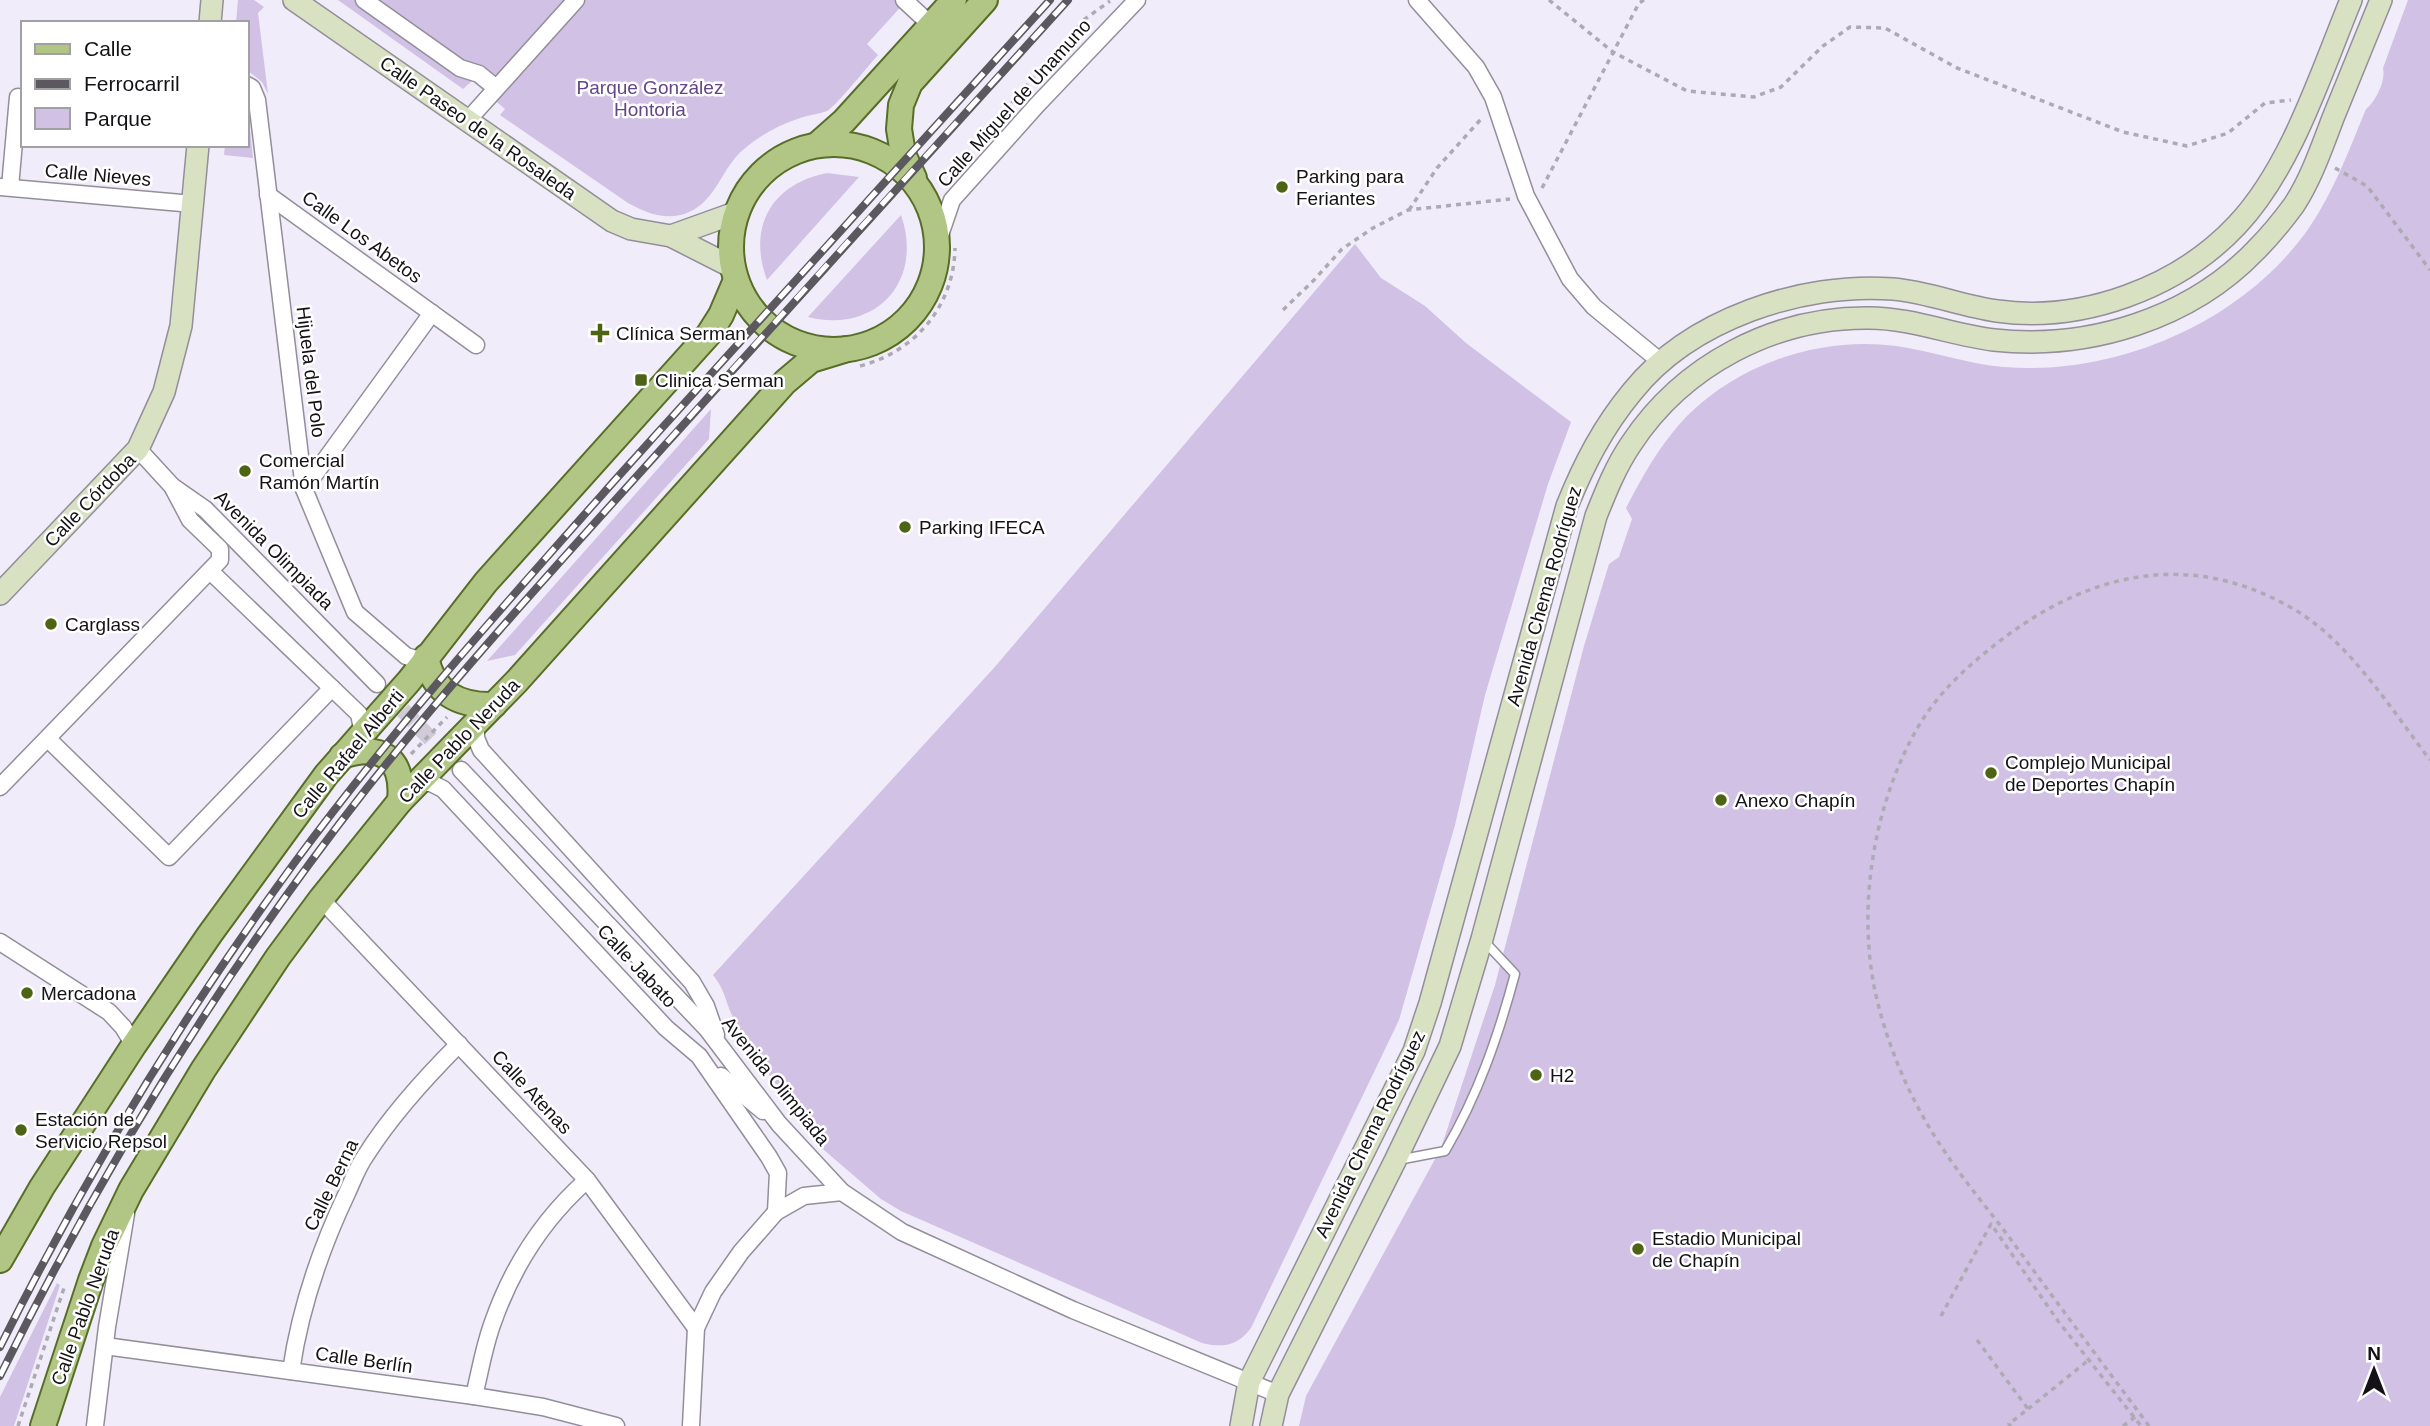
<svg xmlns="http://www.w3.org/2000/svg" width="2430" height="1426" font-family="Helvetica,sans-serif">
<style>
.green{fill:#d0c1e5}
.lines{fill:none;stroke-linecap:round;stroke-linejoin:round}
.street-tunnel{stroke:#d0cbd7;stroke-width:16;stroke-dasharray:16 8;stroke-linecap:butt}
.lane-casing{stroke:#938e9a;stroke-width:11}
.street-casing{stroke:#938e9a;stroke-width:19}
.secondary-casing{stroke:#938e9a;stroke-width:24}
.primary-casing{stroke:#586e28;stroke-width:28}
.path{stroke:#aeaab4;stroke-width:3.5;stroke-dasharray:5 5;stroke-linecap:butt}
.lane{stroke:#fff;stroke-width:8}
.street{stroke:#fff;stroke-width:16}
.secondary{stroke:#d8e2c2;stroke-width:21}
.primary{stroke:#b1c684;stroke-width:24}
.rail-casing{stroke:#5b585f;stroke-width:8}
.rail{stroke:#fff;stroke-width:5;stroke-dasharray:16;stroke-linecap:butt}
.poi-dot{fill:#4c6413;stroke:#fff;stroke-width:2.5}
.labels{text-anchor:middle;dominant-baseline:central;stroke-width:5;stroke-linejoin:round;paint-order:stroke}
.park-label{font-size:19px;fill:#644588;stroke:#fff}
.street-label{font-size:19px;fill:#141216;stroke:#fff}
.poi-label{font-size:19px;fill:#141216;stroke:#fff;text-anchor:start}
</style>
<rect width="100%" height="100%" fill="#f1ecf9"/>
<g class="green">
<path d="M238 0H254L264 7 258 13 268 94 262 82 247 70V23H236Z"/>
<path d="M338 0H907L867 44 878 55C868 66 836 106 827 111 819 114 809 115 800 118 779 125 762 134 744 149 722 167 716 201 689 212 668 222 646 213 628 203L500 115 505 109 472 81 463 89Z"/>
<path d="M2408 0H2430V1426H1299L1306 1396 1441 1148 1495 985 1584 646 1609 564 1619 557 1632 519 1626 508C1643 475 1661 443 1687 416 1740 363 1821 336 1896 346 1932 351 1967 364 2004 367 2117 376 2243 322 2309 228 2334 191 2349 150 2366 109 2376 101 2386 81 2383 68Z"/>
<path d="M247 103 253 158 224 155 225 145H247Z"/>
<path d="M827 173 859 177 767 280C747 226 772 184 827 173Z"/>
<path d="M901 215C924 281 876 334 808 317Z"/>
<path d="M1355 244 1381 278 1425 306 1466 343 1571 422 1548 484 1485 695 1455 825 1399 1020 1251 1328C1238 1346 1222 1348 1202 1343L901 1211 881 1199 824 1150 760 1062C753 1045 739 1032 732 1015 724 998 726 992 713 975L993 669Z"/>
<path d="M711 409 709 439 515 655 487 661Z"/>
<path d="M57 1283 60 1285 14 1426H0V1397Z"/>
</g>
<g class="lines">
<path class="street-tunnel" d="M386 693 461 770"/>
<g class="lane-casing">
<path id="lane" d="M1398 1160 1445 1151C1478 1095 1498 1037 1515 974L1484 941"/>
</g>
<g class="street-casing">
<g id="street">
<path d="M364 0 460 68 479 74 496 88"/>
<path d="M904 0 931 25"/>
<path d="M1417 0 1476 67 1493 97 1526 196 1570 279 1594 307 1661 362"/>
<path d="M247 85 252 88 257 100 304 489 355 612 406 656 416 659 426 657"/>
<path d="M467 121 576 0"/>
<path d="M0 187 193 204"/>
<path d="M10 187 18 97"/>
<path d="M268 195 476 345"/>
<path d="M937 244 952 200 1037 105 1137 0"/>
<path d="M138 449 172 486 205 509 377 684"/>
<path d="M304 489 432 313"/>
<path d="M210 571 359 714 363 733"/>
<path d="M476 724V738L481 750 692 982 706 1006 716 1035"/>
<path d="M48 739 169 857 332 688"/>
<path d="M461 770 707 1029 779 1124 842 1192 902 1232 1073 1310 1278 1394"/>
<path d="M417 783H431L443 789 666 1028 699 1056 769 1157 778 1173 776 1212"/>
<path d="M0 787 220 560V549L190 520 172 486"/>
<path d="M321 899 587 1180 696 1328"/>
<path d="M0 942 109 1012 123 1027 134 1045"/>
<path d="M721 1076 763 1111"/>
<path d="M105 1346 474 1396 543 1407 616 1426"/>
<path d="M291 1371C300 1309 320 1250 347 1193 353 1180 358 1166 366 1155 392 1114 425 1078 459 1044"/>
<path d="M474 1396C480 1372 484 1346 493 1322 512 1268 543 1219 587 1180"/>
<path d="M95 1426 107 1327 126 1214"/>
<path d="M691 1426 696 1328 713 1292 741 1252 776 1212 804 1196 842 1192"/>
</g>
</g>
<g class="secondary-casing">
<g id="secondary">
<path d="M294 0 612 221 631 229 671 236 732 267"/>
<path d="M210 23 212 0"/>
<path d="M671 236 735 213"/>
<path d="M0 594 138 449 164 392 181 326 198 145"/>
<path d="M1241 1426 1249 1382 1414 1051 1430 1003 1567 506C1584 464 1603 427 1632 392 1690 319 1802 282 1893 289 1928 292 1962 306 1997 311 2082 323 2178 288 2237 225 2291 168 2321 73 2351 0"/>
<path d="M1271 1426 1278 1394 1395 1161 1450 1046 1482 939 1596 516C1606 491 1616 466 1631 444 1683 365 1774 317 1869 318 1912 318 1952 335 1994 340 2089 350 2190 319 2256 250 2269 237 2283 220 2294 205 2311 179 2322 147 2333 118 2349 79 2365 39 2381 0"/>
</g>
</g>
<g class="primary-casing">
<g id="primary">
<path d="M818 144 844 121 954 0"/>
<circle cx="834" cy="247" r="103"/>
<path d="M914 178 903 154 899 129 901 105 910 83 985 0"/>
<path d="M426 657C433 693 459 706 494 705"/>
<path d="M342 756C382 743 404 758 400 801"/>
<path d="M0 1260 42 1187 134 1045 210 934 326 775 409 681 486 582 709 334 721 315 736 280"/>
<path d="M43 1426 91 1280 104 1246 131 1190 203 1070 278 957 321 899 400 801 517 681 785 382 811 360 847 349"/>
</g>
</g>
<g class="path">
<path d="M1549 0 1613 52 1687 91 1754 97 1781 87 1823 46 1850 27 1885 28 1957 68 2123 132 2187 146 2228 133 2265 103 2291 100"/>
<path d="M1008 112 1009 106 1085 19 1110 1"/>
<path d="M2335 168 2367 186 2430 270"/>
<path d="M1542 188 1639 3 1644 0"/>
<path d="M1409 210 1437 168 1482 118"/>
<path d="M1283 310 1314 280 1342 249 1373 228 1408 210 1510 199"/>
<path d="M860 366C915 352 954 306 955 248"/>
<path d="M411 754 447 717"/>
<path d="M1941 1316 1991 1224 2058 1321 2141 1426"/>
<path d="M1977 1340 2028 1409 2009 1424 2011 1426"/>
<path d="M2028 1409 2090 1359"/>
<path d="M18 1426 65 1285"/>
<path d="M2123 1426 2135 1417"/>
<path d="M2149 1426C2103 1364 2057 1303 2012 1241 1989 1210 1964 1181 1943 1149 1911 1102 1887 1046 1875 991 1857 905 1874 803 1918 727 1937 695 1962 671 1991 648 2081 575 2184 547 2290 607 2347 638 2391 709 2430 760"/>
</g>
<use href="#lane" class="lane"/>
<use href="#street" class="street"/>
<use href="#secondary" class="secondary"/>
<use href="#primary" class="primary"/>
<g class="rail-casing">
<g id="rail">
<path d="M0 1347C84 1178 183 1015 295 862 394 728 505 604 616 479 760 319 905 160 1050 0"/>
<path d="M0 1376C102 1169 224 970 367 788 453 680 545 578 637 476 780 316 924 158 1068 0"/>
</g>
</g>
<use href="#rail" class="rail"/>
</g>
<g class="poi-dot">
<circle cx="1282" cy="187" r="7"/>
<path d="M596.5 322.5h7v7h7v7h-7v7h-7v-7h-7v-7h7z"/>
<rect x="634" y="373" width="14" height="14" rx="3.5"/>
<circle cx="245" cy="471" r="7"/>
<circle cx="905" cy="527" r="7"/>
<circle cx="51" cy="624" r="7"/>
<circle cx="1991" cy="773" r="7"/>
<circle cx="1721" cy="800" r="7"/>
<circle cx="27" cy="993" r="7"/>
<circle cx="1536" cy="1075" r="7"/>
<circle cx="21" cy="1130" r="7"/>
<circle cx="1638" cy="1249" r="7"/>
</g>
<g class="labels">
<g class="park-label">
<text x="650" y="87">Parque González<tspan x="650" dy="22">Hontoria</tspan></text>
</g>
<g class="street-label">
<text transform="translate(1014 103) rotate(-48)">Calle Miguel de Unamuno</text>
<text transform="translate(478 128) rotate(35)">Calle Paseo de la Rosaleda</text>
<text transform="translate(98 175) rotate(5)">Calle Nieves</text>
<text transform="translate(362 237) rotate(36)">Calle Los Abetos</text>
<text transform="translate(311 372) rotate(83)">Hijuela del Polo</text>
<text transform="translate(90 500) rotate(-46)">Calle Córdoba</text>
<text transform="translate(274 550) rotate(45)">Avenida Olimpiada</text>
<text transform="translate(1544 596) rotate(-74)">Avenida Chema Rodríguez</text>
<text transform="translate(459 741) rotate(-46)">Calle Pablo Neruda</text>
<text transform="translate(348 754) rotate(-50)">Calle Rafael Alberti</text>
<text transform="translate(637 966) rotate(47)">Calle Jabato</text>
<text transform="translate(776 1081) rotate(51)">Avenida Olimpiada</text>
<text transform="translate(532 1092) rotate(47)">Calle Atenas</text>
<text transform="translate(1370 1134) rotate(-64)">Avenida Chema Rodríguez</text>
<text transform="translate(331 1185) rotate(-64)">Calle Berna</text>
<text transform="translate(85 1307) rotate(-70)">Calle Pablo Neruda</text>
<text transform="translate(364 1360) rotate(8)">Calle Berlín</text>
</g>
<g class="poi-label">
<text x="1296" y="176">Parking para<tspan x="1296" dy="22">Feriantes</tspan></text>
<text x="616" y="333">Clínica Serman</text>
<text x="655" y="380">Clinica Serman</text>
<text x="259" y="460">Comercial<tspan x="259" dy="22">Ramón Martín</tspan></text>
<text x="919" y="527">Parking IFECA</text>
<text x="65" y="624">Carglass</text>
<text x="2005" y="762">Complejo Municipal<tspan x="2005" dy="22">de Deportes Chapín</tspan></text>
<text x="1735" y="800">Anexo Chapín</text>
<text x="41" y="993">Mercadona</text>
<text x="1550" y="1075">H2</text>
<text x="35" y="1119">Estación de<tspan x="35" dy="22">Servicio Repsol</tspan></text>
<text x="1652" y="1238">Estadio Municipal<tspan x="1652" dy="22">de Chapín</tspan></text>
</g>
</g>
<rect x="21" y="21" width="228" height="126" fill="#ffffff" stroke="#a1a0a2" stroke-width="2"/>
<rect x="35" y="44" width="35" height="10" fill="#b1c684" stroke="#a1a0a2" stroke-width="2"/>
<text x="84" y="56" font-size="21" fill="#141216">Calle</text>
<rect x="35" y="79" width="35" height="10" fill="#5b585f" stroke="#a1a0a2" stroke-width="2"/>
<text x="84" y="91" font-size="21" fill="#141216">Ferrocarril</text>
<rect x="35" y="108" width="35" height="21" fill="#d0c1e5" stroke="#a1a0a2" stroke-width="2"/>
<text x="84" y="126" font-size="21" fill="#141216">Parque</text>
<g transform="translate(2374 1370)" stroke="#ffffff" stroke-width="5" paint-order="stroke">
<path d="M0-5L12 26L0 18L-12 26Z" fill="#141216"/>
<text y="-10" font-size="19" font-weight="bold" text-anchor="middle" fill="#141216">N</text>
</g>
</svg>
